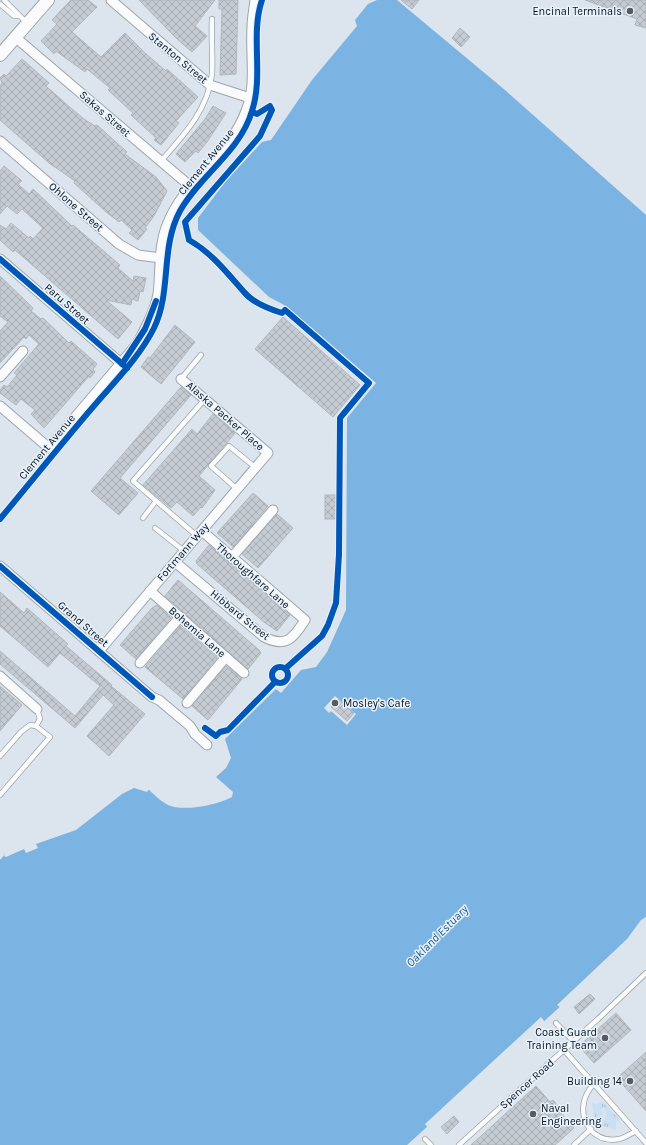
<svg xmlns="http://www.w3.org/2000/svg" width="646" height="1145" font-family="Karla,sans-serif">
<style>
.grass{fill:url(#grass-tufts)}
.water{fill:#7bb3e2}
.pier{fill:#dce5ed}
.building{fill:url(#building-cross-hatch);stroke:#b0b7bd}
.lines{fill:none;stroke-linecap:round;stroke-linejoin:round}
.service-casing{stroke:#9ea5ab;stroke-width:6}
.minor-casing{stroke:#9ea5ab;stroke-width:11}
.tertiary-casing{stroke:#9ea5ab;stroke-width:14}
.service{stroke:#fafbfc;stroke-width:4.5}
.minor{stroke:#fafbfc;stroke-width:9}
.tertiary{stroke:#fafbfc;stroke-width:12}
.cycleway-casing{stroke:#e6f2fd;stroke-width:8}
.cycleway{stroke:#0057b8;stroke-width:6}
.poi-dot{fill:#545b61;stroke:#e6f2fd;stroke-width:1.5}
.labels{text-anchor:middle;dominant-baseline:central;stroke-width:3;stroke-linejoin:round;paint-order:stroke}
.poi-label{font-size:11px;fill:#0b1015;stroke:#e6f2fd;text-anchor:end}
.street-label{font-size:11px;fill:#0b1015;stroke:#e6f2fd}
.water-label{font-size:12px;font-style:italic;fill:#215682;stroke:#e6f2fd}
</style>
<defs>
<pattern id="grass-tufts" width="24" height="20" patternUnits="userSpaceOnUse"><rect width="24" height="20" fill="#c9dff3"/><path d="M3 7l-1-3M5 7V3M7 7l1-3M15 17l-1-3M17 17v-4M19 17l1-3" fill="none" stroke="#abbecf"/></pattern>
<pattern id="building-cross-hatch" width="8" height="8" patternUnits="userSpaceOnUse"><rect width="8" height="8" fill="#c4cbd2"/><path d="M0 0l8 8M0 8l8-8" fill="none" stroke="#a7adb3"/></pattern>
</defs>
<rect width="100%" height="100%" fill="#dce5ed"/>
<path class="grass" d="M602 1101 620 1120 616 1123V1130L601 1125 607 1114 604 1108 601 1109 604 1115 595 1119 594 1117 592 1103 598 1104Z"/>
<path class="water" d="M377 0H397L505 90 646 215V922L562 1005 407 1145H0V860L5 854 3 851 54 833 139 781C148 788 158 800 168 805 183 812 218 805 232 797L233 792 216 777 226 768 231 758 225 739 276 689 281 693 301 670 316 667 327 652 346 610 347 418 376 383 286 306 269 297 198 230V218L226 181 262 142 271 140 312 80 357 26 355 20 368 4Z"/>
<g class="pier">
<path d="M335 696 356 714 347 725 331 711 329 713 324 708Z"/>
<path d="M139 779 150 788 147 792 134 788 122 794 76 830 36 844 38 848 26 853 24 849 6 857 4 856 5 854 1 849 53 831 130 783Z"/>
<path d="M646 917V924L628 944 561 1008 557 1005 627 939 641 920Z"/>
<path d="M541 1017 545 1022 538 1029 428 1128 425 1124Z"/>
</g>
<g class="building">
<path d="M71 0H88L97 7 72 32 101 57 125 33 146 54 166 71 167 69 198 97 176 121 179 123 161 145 154 140 156 138 131 115 133 113 108 90 110 88 87 69 85 72 56 51 54 54 41 41 57 24 52 20Z"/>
<path d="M139 0H215L195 26 207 36 192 52 176 38Z"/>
<path d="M219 0H238L236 74 220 75 222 9H219Z"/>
<path d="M401 0H419L412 9Z"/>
<path d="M585 0H646V28L635 25 637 19Z"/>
<path d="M460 28 470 37 461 47 452 38Z"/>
<path d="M22 59 49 83 46 86 65 103 84 119 95 126 97 125 127 152 125 154 156 177 167 191 154 216 145 228 147 229 138 240 129 233 132 230 121 220 119 222 105 211 74 183 75 181 49 163 0 120V86L2 83 0 78 4 74 6 76Z"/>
<path d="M213 106 226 113 207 142 198 153 196 151 185 162 176 154 205 119Z"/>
<path d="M4 166 22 181 18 184 29 194 33 189 72 226 73 225 120 265 118 268 133 281 134 276 146 278 143 292 140 291 138 301 132 299 131 305 106 300 132 322 118 339 15 250 13 252 0 240V225L6 229 11 223 29 238 30 236 33 239 43 228 22 209 17 214 7 206 0 214V171Z"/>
<path d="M0 276 33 308 31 311 41 319 43 318 69 343 71 341 97 364 93 369 95 372 90 378 89 376 44 428 31 414 35 410 21 399 16 405 0 393V390L4 385 7 387 17 375 14 373 39 344 29 335 26 339 24 337 0 363V331L8 322 0 316Z"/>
<path d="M283 317 360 385 333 417 255 349Z"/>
<path d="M175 325 195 342 161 384 141 367 148 357 150 358Z"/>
<path d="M181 387 191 395 120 478 138 493 119 515 91 491Z"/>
<path d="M213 414 235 433 199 476 215 490 202 508 201 507 193 516 177 502 171 508 143 485 192 429 197 434Z"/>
<path d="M253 493 268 506 233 547 217 533Z"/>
<rect x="325" y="495" width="11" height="24"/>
<path d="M277 514 293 528 258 568 242 554Z"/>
<path d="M209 545 290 615 277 631 265 623 197 564 196 561Z"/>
<path d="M178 580 259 650 261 653 248 669 165 596Z"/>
<path d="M0 592 24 613 27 608 68 644 66 646 112 685 111 686 145 714 109 756 87 736 114 705 103 695 75 728 0 664V651L75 716 100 686 60 653 48 667 0 626Z"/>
<path d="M157 605 171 618 136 659 120 645 152 608Z"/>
<path d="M180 626 217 658 183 699 145 667Z"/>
<path d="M226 666 242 679 208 720 192 706Z"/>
<path d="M0 686 22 705 0 731Z"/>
<path d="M338 699 354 713 347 721 331 707Z"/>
<path d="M590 994 595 999 579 1014 574 1007Z"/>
<path d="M616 1013 631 1030 594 1063 579 1046Z"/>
<path d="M646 1052V1111L617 1078Z"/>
<path d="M536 1086 550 1102 553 1100 561 1110 559 1111 574 1128 555 1145H471Z"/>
<path d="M454 1116 459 1122 447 1134 441 1127Z"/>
</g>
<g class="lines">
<g class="service-casing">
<g id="service">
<path d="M4 0 27 23"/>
<path d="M0 4 14 16H19"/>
<path d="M161 161C183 136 208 110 212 74 213 56 211 37 212 19"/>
<path d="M181 379 201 355"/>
<path d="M237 489 211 466 229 446 256 468"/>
<path d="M143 518 156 501"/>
<path d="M155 528 184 551"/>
<path d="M197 536 133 481 205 399"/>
<path d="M36 726 40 719 37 709"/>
<path d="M0 756 21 732 30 725 36 726 50 737 0 795"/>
<path d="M556 1023 574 1042"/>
<path d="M564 1050 646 1143"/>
<path d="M594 1084C571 1107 587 1145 619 1139 625 1138 630 1134 636 1131"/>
<path d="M425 1139 431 1145"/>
<path d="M459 1145 598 1019 646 973"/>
<path d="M574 1145 591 1129"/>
</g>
</g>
<g class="minor-casing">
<g id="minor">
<path d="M111 0 210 85 250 98"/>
<path d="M15 37 190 186"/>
<path d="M0 141 119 244 138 255 161 258"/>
<path d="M0 259 122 364"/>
<path d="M0 377 23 351"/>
<path d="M0 406 49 448 137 344C145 329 155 311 158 294 161 271 158 247 167 225 184 180 230 155 246 111 257 84 250 55 252 27 252 18 254 9 255 0"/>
<path d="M232 557 273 510"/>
<path d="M175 562 264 637C286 648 293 639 305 620L202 531"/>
<path d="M0 566 152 697 159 700 190 726 195 734 207 745"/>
<path d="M150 591 244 673"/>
<path d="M99 651 268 453 181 379"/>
<path d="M140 663 180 617"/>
<path d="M0 676 37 709"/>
<path d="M187 703 226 657"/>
</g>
</g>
<g class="tertiary-casing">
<path id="tertiary" d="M0 55 48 0"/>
</g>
<use href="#service" class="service"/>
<use href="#minor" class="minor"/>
<use href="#tertiary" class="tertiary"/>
<g class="cycleway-casing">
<g id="cycleway">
<path d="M252 112 257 114 270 106 272 110 260 136 185 222 189 240C212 253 227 273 244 292 253 303 269 309 282 313L285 310 369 383 340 418 339 554 336 603 328 625 322 636 286 668"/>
<path d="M0 259 127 368"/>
<path d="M122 364 145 329 156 301"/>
<path d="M0 519C31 482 61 444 93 407 114 382 139 358 154 328 172 291 160 248 180 211 200 175 240 152 252 111 264 75 250 35 262 0"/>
<path d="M0 566 152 697"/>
<circle cx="280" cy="675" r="8"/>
<path d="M205 728 216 736 220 732 228 730 275 682"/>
</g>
</g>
<use href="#cycleway" class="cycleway"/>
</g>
<g class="poi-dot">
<circle cx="630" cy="11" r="4"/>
<circle cx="335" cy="703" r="4"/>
<circle cx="605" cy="1038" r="4"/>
<circle cx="630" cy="1081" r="4"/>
<circle cx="533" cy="1114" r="4"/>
</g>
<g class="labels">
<g class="poi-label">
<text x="622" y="11">Encinal Terminals</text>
<text x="343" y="703" text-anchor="start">Mosley's Cafe</text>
<text x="597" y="1032">Coast Guard<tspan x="597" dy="13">Training Team</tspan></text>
<text x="622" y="1081">Building 14</text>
<text x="541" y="1108" text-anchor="start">Naval<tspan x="541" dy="13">Engineering</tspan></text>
</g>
<g class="street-label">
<text transform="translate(178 58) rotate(40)">Stanton Street</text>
<text transform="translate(105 114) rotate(41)">Sakas Street</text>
<text transform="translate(206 162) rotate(-51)">Clement Avenue</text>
<text transform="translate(76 207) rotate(41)">Ohlone Street</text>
<text transform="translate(67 304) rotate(41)">Paru Street</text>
<text transform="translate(225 416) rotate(41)">Alaska Packer Place</text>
<text transform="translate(47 447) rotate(-50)">Clement Avenue</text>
<text transform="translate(183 552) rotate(-49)">Fortmann Way</text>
<text transform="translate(253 576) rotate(41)">Thoroughfare Lane</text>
<text transform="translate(240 615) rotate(39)">Hibbard Street</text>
<text transform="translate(83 624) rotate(41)">Grand Street</text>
<text transform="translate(197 632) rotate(41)">Bohemia Lane</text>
<text transform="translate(527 1084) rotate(-42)">Spencer Road</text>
</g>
<g class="water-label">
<text transform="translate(437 936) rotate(-45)">Oakland Estuary</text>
</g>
</g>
</svg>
